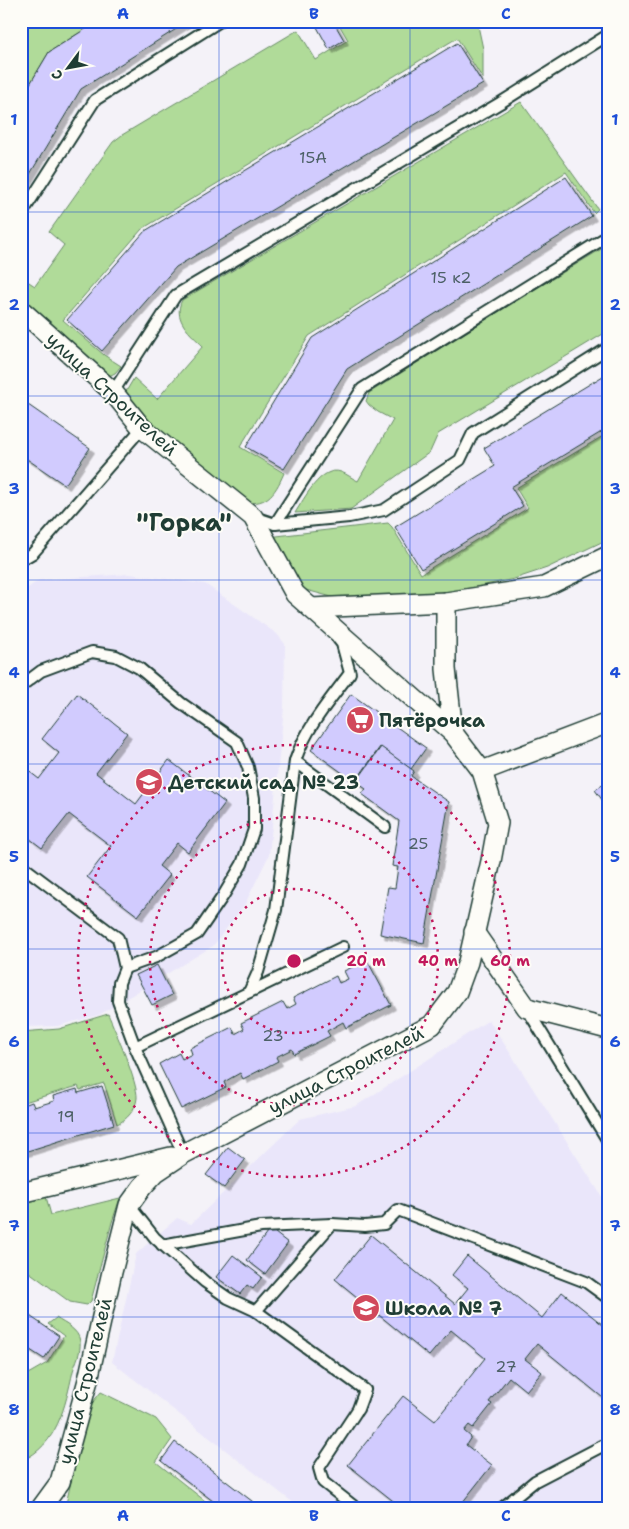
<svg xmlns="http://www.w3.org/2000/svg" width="629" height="1529" font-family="'Shantell Sans',sans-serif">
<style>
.built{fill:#eae6fa}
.green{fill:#b0db99;stroke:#688c66}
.building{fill:#d1cbfe;stroke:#1f3d34;filter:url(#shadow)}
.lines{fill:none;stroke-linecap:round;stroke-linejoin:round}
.lane-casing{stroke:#1f3d34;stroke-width:14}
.street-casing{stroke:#1f3d34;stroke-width:22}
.lane{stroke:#fdfcf7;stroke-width:10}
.street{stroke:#fdfcf7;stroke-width:19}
.grid{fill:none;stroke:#1d4ed8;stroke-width:1;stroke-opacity:0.55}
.ring{fill:none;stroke:#c2185b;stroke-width:2.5;stroke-dasharray:2.5 5}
.labels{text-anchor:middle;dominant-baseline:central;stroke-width:4;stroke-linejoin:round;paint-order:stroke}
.number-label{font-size:16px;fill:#4c6066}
.street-label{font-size:19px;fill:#1f3d34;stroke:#fdfcf7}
.poi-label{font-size:19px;font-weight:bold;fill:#1f3d34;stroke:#fdfcf7;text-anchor:start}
.district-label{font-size:24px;font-weight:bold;fill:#1f3d34;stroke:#fdfcf7}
.centre{fill:#c2185b;stroke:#fdfcf7;stroke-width:2.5}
.ring-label{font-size:15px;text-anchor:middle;font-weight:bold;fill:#c2185b;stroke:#fdfcf7;stroke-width:4;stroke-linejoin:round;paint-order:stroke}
.neatline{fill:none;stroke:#1d4ed8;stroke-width:2}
.grid-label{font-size:16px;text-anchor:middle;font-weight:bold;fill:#1d4ed8}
</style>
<defs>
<filter id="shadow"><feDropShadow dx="4.5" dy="4.5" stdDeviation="0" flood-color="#0004"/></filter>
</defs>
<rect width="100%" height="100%" fill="#f4f2f8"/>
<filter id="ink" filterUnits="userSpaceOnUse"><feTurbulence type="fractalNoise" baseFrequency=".02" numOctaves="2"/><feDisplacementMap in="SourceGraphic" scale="10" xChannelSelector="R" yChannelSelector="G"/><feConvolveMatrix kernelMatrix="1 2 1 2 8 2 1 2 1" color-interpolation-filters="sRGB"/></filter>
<g filter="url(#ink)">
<g class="built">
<path d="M130 574 205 584 277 634 285 644 284 708 269 855 245 904 213 946 99 1015 57 1026 23 1027 21 1026V593L39 580Z"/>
<path d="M489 1020 608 1206V1508H300L112 1362 136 1254 177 1218 191 1224 300 1119 356 1106Z"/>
</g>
<g class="green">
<path d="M21 21H98L49 52 21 99Z"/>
<path d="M337 21H393L396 25 403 21H477L483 49V79L457 38 142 229 63 320 104 355 121 366 115 373 105 378 21 313V277L35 286 64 245 49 232 113 142 122 135 298 30 316 60 348 40Z"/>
<path d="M521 102 598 209 594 213 566 172 309 336 240 447 284 473C274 496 266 506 240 502L129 407 124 395 134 378 157 399 203 346C191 334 172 320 182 300Z"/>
<path d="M608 245V331L438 434 430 452 351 509 295 513C304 499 321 465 341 472 347 474 353 479 358 481L393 420 378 412 369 405 366 401 369 393 514 302Z"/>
<path d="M608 433V539L547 568 514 579 446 593 332 597 306 590 290 575 268 537 388 523 392 527 421 574 528 508 516 488Z"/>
<path d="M108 1014C115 1030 138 1083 137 1098 136 1109 127 1120 117 1124L104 1083 80 1090 78 1086 21 1103V1032L59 1029Z"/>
<path d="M45 1193 51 1215 120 1198 112 1222 91 1301 87 1305 70 1302 21 1266V1202Z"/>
<path d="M56 1318C65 1324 78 1329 80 1341 81 1353 76 1361 73 1371 65 1406 58 1445 21 1461V1378L47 1363 64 1336 48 1324Z"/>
<path d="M101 1392 156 1419 172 1439 156 1462 214 1508H65L88 1408Z"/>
</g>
<g class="building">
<path d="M98 21H189L81 89 21 189V99L49 52Z"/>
<path d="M326 21H333L344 40 329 49 317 27Z"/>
<path d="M457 43 483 84 176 267 102 351 67 320 145 231Z"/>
<path d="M566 177 592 216 347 369 284 469 246 447 312 338Z"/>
<path d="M608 373V428L511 487 523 506 421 569 395 527 495 466 484 448Z"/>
<path d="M21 400 90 448 65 485 21 455Z"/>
<path d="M77 694 127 733 96 773 136 804 169 760 225 803 188 852 177 843 159 866 170 875 138 916 87 877 111 846 69 814 42 848 21 832V765L39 779 59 753 42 739Z"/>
<path d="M351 694 426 748 411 769 380 747 355 782 311 750Z"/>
<path d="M381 747 414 771 411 776 449 802 424 943 380 934 388 887 395 888 398 867 392 866 399 821 362 794 366 789 356 782Z"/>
<path d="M608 781V808L595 790Z"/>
<path d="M367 960 391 1005 346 1028 343 1022 327 1031 330 1036 294 1054 292 1049 276 1057 278 1061 243 1079 240 1073 224 1082 226 1087 181 1109 159 1064 179 1053 182 1059 192 1054 190 1048 232 1027 235 1034 244 1029 241 1023 283 1002 287 1009 296 1004 293 998 336 976 339 983 348 979 344 971Z"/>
<path d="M157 965 172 995 152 1005 136 975Z"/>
<path d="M102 1086 114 1124 21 1153V1106L32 1102 34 1107 54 1101 53 1096 77 1089 78 1093Z"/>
<path d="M228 1147 245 1160 224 1188 206 1175Z"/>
<path d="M270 1229 288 1243 265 1274 247 1260Z"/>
<path d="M371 1235 455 1304 468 1288 452 1275 467 1256 542 1318 562 1292 608 1329V1402L537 1344 525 1359 542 1372 526 1391 509 1377 489 1402 492 1404 473 1428 469 1425 464 1431 471 1437 466 1445 492 1465 458 1508H402L348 1465 403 1396 435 1421 485 1358 451 1330 429 1356 335 1279Z"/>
<path d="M233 1255 262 1277 253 1289 247 1285 240 1294 216 1277Z"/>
<path d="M21 1310 59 1336 44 1359 21 1344Z"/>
<path d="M175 1442 261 1508H222L161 1461Z"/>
</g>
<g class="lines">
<g class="lane-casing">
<g id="lane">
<path d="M21 215 95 100 220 21"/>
<path d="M113 392 176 295 500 103 608 35"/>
<path d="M254 517 275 524 349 517 384 510 460 460 473 433 608 348"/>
<path d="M275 524 362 389 608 236"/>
<path d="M21 560 33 553 142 428"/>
<path d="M21 686 41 671 92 652 116 656 139 668 181 703 237 742 248 767 254 798V829L242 864 223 896 197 934 156 957 125 968"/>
<path d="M295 761C306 728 329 701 350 673L342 644 338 639"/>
<path d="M21 865 118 938 125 968 119 983 118 1001 135 1047 183 1154"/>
<path d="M249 992 258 972 276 910 295 761 385 827"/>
<path d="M527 1009 608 1141"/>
<path d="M135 1047 343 947"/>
<path d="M129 1205 155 1238 205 1282 228 1298 256 1311 365 1390 358 1409 319 1468 323 1482 356 1508"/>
<path d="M162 1245 261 1227 332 1224 365 1226 384 1224 398 1210 586 1282 608 1298"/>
<path d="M256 1311 332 1224"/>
<path d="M502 1508 535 1481 608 1443"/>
</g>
</g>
<g class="street-casing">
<g id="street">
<path d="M21 310 113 392 142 428 253 517 295 594 453 733 482 771 498 823 491 861 468 962 457 992 432 1025 183 1154 156 1172 142 1187 129 1205 111 1276 88 1380 60 1482 41 1508"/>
<path d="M446 602V669L453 733"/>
<path d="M311 608 446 602 544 587 608 556"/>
<path d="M482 771 608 723"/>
<path d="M474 932 527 1008 608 1029"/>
<path d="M21 1193 171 1157"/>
</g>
</g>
<use href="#lane" class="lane"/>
<use href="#street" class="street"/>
</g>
</g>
<path class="grid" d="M219 21V1508M410 21V1508M21 212H608M21 396H608M21 580H608M21 764H608M21 949H608M21 1133H608M21 1317H608"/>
<g class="ring">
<circle cx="294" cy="961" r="72"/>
<circle cx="294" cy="961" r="144"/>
<circle cx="294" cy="961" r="216"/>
</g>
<defs>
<g id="supermarket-disc" transform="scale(1.4375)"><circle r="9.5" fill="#d1495b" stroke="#fdfcf7"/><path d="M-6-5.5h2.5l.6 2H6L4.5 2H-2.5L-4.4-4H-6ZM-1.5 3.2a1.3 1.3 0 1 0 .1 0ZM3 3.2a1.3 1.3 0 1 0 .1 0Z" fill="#fff"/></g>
<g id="school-disc" transform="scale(1.4375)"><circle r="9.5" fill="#d1495b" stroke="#fdfcf7"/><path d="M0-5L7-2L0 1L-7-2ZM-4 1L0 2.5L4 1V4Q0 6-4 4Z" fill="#fff"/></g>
</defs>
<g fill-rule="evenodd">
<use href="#supermarket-disc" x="360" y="720"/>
<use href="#school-disc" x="149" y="782"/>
<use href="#school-disc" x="366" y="1308"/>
</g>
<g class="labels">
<g class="number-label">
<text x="313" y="157">15А</text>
<text x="451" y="277">15 к2</text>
<text x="418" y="843">25</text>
<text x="273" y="1035">23</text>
<text x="66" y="1116">19</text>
<text x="506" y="1366">27</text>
</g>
<g class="street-label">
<text transform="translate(112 394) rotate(43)">улица Строителей</text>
<text transform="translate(346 1070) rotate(-27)">улица Строителей</text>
<text transform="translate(85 1381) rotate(-76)">улица Строителей</text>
</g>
<g class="poi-label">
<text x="379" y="720">Пятёрочка</text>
<text x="168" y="782">Детский сад № 23</text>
<text x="385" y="1308">Школа № 7</text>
</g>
<g class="district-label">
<text x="184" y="523">"Горка"</text>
</g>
</g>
<circle cx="294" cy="961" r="8" class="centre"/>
<g class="ring-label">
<text x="366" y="966">20 m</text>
<text x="438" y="966">40 m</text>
<text x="510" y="966">60 m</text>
</g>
<rect width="629" height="1529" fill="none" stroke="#fdfcf7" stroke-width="55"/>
<g transform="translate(68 68) rotate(238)" stroke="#fdfcf7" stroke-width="4" paint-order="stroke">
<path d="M0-4L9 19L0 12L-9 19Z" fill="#1f3d34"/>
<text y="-8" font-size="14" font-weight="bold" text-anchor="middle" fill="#1f3d34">С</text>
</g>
<rect x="28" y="28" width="574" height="1474" class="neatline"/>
<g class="grid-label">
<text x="123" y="19">A</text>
<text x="314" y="19">B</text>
<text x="506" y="19">C</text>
<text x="14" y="125">1</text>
<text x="615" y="125">1</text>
<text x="14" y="310">2</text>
<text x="615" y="310">2</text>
<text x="14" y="494">3</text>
<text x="615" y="494">3</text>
<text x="14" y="678">4</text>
<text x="615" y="678">4</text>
<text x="14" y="862">5</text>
<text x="615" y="862">5</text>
<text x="14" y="1047">6</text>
<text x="615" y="1047">6</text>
<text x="14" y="1231">7</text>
<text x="615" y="1231">7</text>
<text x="14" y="1415">8</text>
<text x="615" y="1415">8</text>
<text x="123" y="1521">A</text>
<text x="314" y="1521">B</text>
<text x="506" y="1521">C</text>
</g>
</svg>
